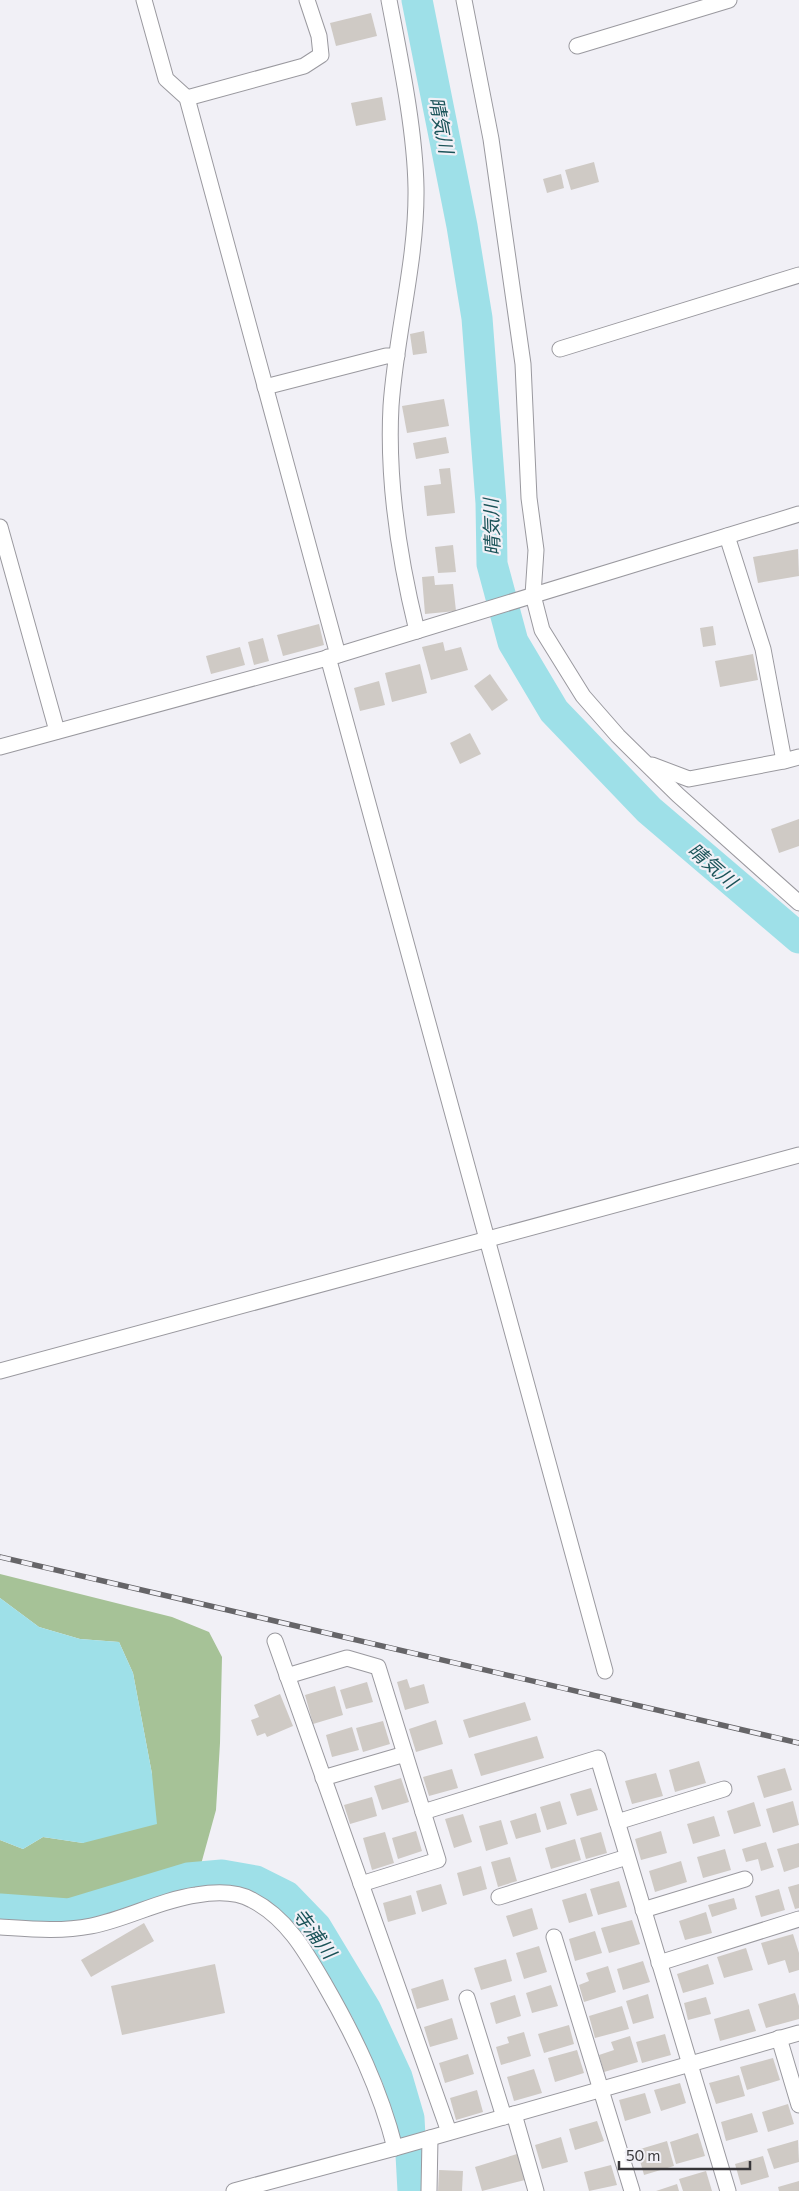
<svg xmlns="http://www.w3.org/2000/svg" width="799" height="2191" font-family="Commissioner,'Noto Sans JP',sans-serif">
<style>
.forest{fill:#a6c297}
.water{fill:#9ee0e8}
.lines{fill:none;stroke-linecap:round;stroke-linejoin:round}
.river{stroke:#9ee0e8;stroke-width:31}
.building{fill:#cfcac5}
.street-casing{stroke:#9a999f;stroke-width:17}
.street{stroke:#fff;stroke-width:15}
.rail-casing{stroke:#666568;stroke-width:5.5}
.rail{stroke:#f1f0f6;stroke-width:4;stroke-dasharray:11;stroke-linecap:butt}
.labels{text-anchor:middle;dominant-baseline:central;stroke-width:4.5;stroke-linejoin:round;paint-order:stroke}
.water-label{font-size:19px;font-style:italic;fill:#1a5358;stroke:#f1f0f6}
</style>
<rect width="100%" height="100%" fill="#f1f0f6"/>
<path class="forest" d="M0 1574 172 1617 209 1632 222 1657 220 1743 216 1810 195 1886 121 1912 67 1923 0 1917V1840L23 1849 43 1837 83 1843 152 1774 133 1673 119 1642 80 1639 39 1627 0 1598Z"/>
<path class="water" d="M0 1598 39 1627 80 1639 119 1642 133 1673 152 1774 157 1824 83 1843 43 1837 23 1849 0 1840Z"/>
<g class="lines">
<g class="river">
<path d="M417 0 462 226 477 318 491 503 492 564 513 642 554 711 649 810 799 938"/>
<path d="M0 1909 69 1914 188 1878 222 1875 256 1881 286 1896 316 1927 366 2010 397 2077 409 2118 413 2191"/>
</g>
</g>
<g class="building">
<path d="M371 13 377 36 336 46 330 23Z"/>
<path d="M382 97 386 120 356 126 351 103Z"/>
<path d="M594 162 599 182 571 190 565 170Z"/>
<path d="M561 174 564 188 547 193 543 179Z"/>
<path d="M424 331 427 353 413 355 410 334Z"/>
<path d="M444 399 449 426 407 433 402 406Z"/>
<path d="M446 437 449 453 416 459 413 443Z"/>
<path d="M450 468 455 513 427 516 424 486 441 484 439 469Z"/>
<path d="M453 545 456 572 438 573 435 547Z"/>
<path d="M798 549 799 576 758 583 753 557Z"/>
<path d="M434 576 435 585 453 584 456 611 425 614 422 577Z"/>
<path d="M319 624 324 645 283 656 277 635Z"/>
<path d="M713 626 716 645 703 647 700 628Z"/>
<path d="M263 638 269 661 254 665 248 642Z"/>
<path d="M443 642 445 651 461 647 468 670 431 680 422 647Z"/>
<path d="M240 647 245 665 211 674 206 656Z"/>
<path d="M753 654 758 680 720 687 715 661Z"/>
<path d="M420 664 427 693 392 702 385 673Z"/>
<path d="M490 674 508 700 492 711 474 686Z"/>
<path d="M379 681 385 705 360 711 354 688Z"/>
<path d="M470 733 481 754 460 764 450 743Z"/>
<path d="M799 819V846L779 853 771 829Z"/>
<path d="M407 1679 410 1688 424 1684 429 1703 405 1710 397 1682Z"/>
<path d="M367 1682 373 1702 346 1709 340 1690Z"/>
<path d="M335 1686 343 1715 313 1724 305 1695Z"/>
<path d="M280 1694 293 1726 267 1737 265 1733 257 1736 251 1720 259 1717 254 1705Z"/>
<path d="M525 1702 531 1720 469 1738 463 1720Z"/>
<path d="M436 1720 443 1744 416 1752 409 1729Z"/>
<path d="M383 1721 390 1744 363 1752 356 1728Z"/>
<path d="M352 1727 359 1750 332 1757 326 1735Z"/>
<path d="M537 1736 544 1758 481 1776 474 1754Z"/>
<path d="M699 1761 706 1783 675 1792 669 1770Z"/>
<path d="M785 1768 792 1790 764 1798 757 1776Z"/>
<path d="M452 1769 458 1788 429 1796 423 1777Z"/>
<path d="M656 1773 663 1796 632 1804 625 1781Z"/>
<path d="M401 1778 409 1802 382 1810 374 1786Z"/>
<path d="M591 1788 598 1810 577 1816 570 1794Z"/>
<path d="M372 1797 377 1816 350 1824 344 1805Z"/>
<path d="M560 1801 567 1824 547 1830 540 1807Z"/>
<path d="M793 1801 799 1825 773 1833 766 1809Z"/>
<path d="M754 1802 761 1826 734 1834 727 1811Z"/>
<path d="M536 1813 541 1832 516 1839 510 1821Z"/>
<path d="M463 1814 472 1842 454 1848 445 1819Z"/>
<path d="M714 1816 720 1836 693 1844 687 1824Z"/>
<path d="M501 1820 508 1844 486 1851 479 1826Z"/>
<path d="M416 1831 422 1851 398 1859 392 1838Z"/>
<path d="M661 1831 667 1853 641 1860 635 1839Z"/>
<path d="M385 1832 394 1863 372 1870 363 1838Z"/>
<path d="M601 1832 607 1853 586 1859 580 1838Z"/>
<path d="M575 1839 581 1860 551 1869 545 1848Z"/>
<path d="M766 1842 774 1867 761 1871 758 1859 746 1862 742 1849Z"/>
<path d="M799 1843V1867L784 1872 777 1849Z"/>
<path d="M725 1849 731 1870 703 1878 697 1857Z"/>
<path d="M510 1857 517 1881 498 1887 491 1862Z"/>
<path d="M681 1861 687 1882 655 1892 649 1871Z"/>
<path d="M481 1866 487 1889 463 1896 457 1873Z"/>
<path d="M619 1881 627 1907 598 1915 590 1889Z"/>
<path d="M441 1884 447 1904 422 1912 416 1891Z"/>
<path d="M799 1884V1908L795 1909 788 1887Z"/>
<path d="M779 1889 785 1910 761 1917 755 1896Z"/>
<path d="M586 1893 593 1916 569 1923 562 1900Z"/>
<path d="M411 1895 416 1914 388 1922 383 1903Z"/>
<path d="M734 1898 737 1909 712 1917 708 1905Z"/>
<path d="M532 1908 538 1929 513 1937 506 1916Z"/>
<path d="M706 1912 712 1933 685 1940 679 1921Z"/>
<path d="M632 1920 640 1944 609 1953 601 1928Z"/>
<path d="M144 1923 154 1941 91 1977 81 1960Z"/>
<path d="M595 1931 602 1953 575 1961 569 1939Z"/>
<path d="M793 1934 799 1953V1970L789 1973 785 1960 768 1965 761 1943Z"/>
<path d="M539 1946 547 1972 524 1979 516 1953Z"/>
<path d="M746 1948 753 1970 724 1978 717 1957Z"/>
<path d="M506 1959 512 1981 481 1990 474 1968Z"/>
<path d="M643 1961 650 1982 623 1990 617 1969Z"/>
<path d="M215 1964 225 2013 122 2035 111 1986Z"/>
<path d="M708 1964 714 1984 683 1993 677 1974Z"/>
<path d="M608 1966 616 1992 584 2002 579 1985 589 1981 586 1973Z"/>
<path d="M443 1979 449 2000 417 2009 411 1989Z"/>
<path d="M551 1985 558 2006 532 2013 526 1993Z"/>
<path d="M795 1993 799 2006V2019L766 2028 758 2004Z"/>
<path d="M648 1994 654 2018 633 2024 626 2001Z"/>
<path d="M515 1995 521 2016 496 2024 490 2003Z"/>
<path d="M706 1997 711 2014 688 2020 684 2003Z"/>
<path d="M622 2006 629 2029 595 2038 589 2016Z"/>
<path d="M749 2009 756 2031 720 2041 714 2019Z"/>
<path d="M452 2018 458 2039 430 2047 424 2027Z"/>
<path d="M569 2025 574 2044 544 2053 538 2034Z"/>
<path d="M524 2032 531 2056 501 2065 496 2047 509 2043 507 2037Z"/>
<path d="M665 2034 671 2055 642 2063 636 2042Z"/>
<path d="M630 2036 638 2062 604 2072 599 2055 614 2050 611 2042Z"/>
<path d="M577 2050 584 2073 555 2082 548 2058Z"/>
<path d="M468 2054 474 2074 445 2083 439 2063Z"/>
<path d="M773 2058 780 2080 747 2090 740 2067Z"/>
<path d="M534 2069 542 2093 514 2101 507 2077Z"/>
<path d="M739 2075 745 2096 716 2104 709 2083Z"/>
<path d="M680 2083 686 2103 661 2111 654 2090Z"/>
<path d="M477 2090 483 2112 456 2120 450 2098Z"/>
<path d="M645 2093 651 2113 625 2121 619 2100Z"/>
<path d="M788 2104 794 2124 768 2132 762 2112Z"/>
<path d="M752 2113 758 2132 726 2141 721 2122Z"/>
<path d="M597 2121 604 2141 575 2150 569 2129Z"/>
<path d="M698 2133 705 2156 676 2164 670 2142Z"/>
<path d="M561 2137 568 2162 542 2169 535 2145Z"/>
<path d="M798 2140 799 2162 774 2169 767 2149Z"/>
<path d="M667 2141 674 2166 644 2175 637 2150Z"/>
<path d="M517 2154 525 2180 482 2191 475 2167Z"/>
<path d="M763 2156 769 2177 741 2185 735 2164Z"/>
<path d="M611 2165 617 2185 589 2191 584 2172Z"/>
<path d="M439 2170 463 2171 462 2191H438Z"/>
<path d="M706 2171 712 2191H683L679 2179Z"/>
<path d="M799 2181V2191H779L778 2187Z"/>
<path d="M677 2184 679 2191H656Z"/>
</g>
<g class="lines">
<g class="street-casing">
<g id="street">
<path d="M144 0 166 79 187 98 338 655"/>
<path d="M389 0C400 58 415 129 416 188 417 261 396 333 391 406 387 481 399 558 417 631"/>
<path d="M464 0 491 139 523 364 529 498 536 550 533 595 542 630 583 696 618 736 678 795 799 903"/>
<path d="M577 46 729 0"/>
<path d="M187 98 304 66 321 55 319 36 307 0"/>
<path d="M560 349 799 275"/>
<path d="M265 387 386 356H397"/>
<path d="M0 527 57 731"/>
<path d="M727 536 763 649 784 761 799 757"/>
<path d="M328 657 605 1671"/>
<path d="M0 747 338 655 799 514"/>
<path d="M652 765 689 779 784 761"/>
<path d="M0 1371 799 1155"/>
<path d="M275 1641 449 2132"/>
<path d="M287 1676 347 1658 378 1667 405 1754"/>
<path d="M323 1778 405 1754 438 1860 361 1884"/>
<path d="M423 1812 598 1758 728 2191"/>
<path d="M617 1822 724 1789"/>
<path d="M499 1897 627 1857"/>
<path d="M643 1910 745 1879"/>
<path d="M0 1927C30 1929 61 1932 91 1926 127 1919 160 1900 196 1895 214 1892 236 1891 252 1900 287 1918 306 1952 325 1985 355 2037 380 2089 395 2148"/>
<path d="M554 1937 632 2191"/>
<path d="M659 1963 799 1919"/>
<path d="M467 1998 504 2117"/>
<path d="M779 2038 799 2105"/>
<path d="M514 2114 536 2191"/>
<path d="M234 2191 395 2148 799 2033"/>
<path d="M429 2191 430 2138"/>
</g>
</g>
<use href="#street" class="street"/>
<g class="rail-casing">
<path id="rail" d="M0 1557 799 1743"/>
</g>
<use href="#rail" class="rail"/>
</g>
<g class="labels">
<g class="water-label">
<text transform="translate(442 125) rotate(79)">晴気川</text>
<text transform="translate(491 527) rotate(-92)">晴気川</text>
<text transform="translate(713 865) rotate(41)">晴気川</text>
<text transform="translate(315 1933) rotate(53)">寺浦川</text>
</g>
</g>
<path d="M619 2161v8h131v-8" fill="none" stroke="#38373a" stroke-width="2.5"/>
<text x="626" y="2161" font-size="15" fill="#38373a" stroke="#f1f0f6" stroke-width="4" paint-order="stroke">50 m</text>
</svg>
